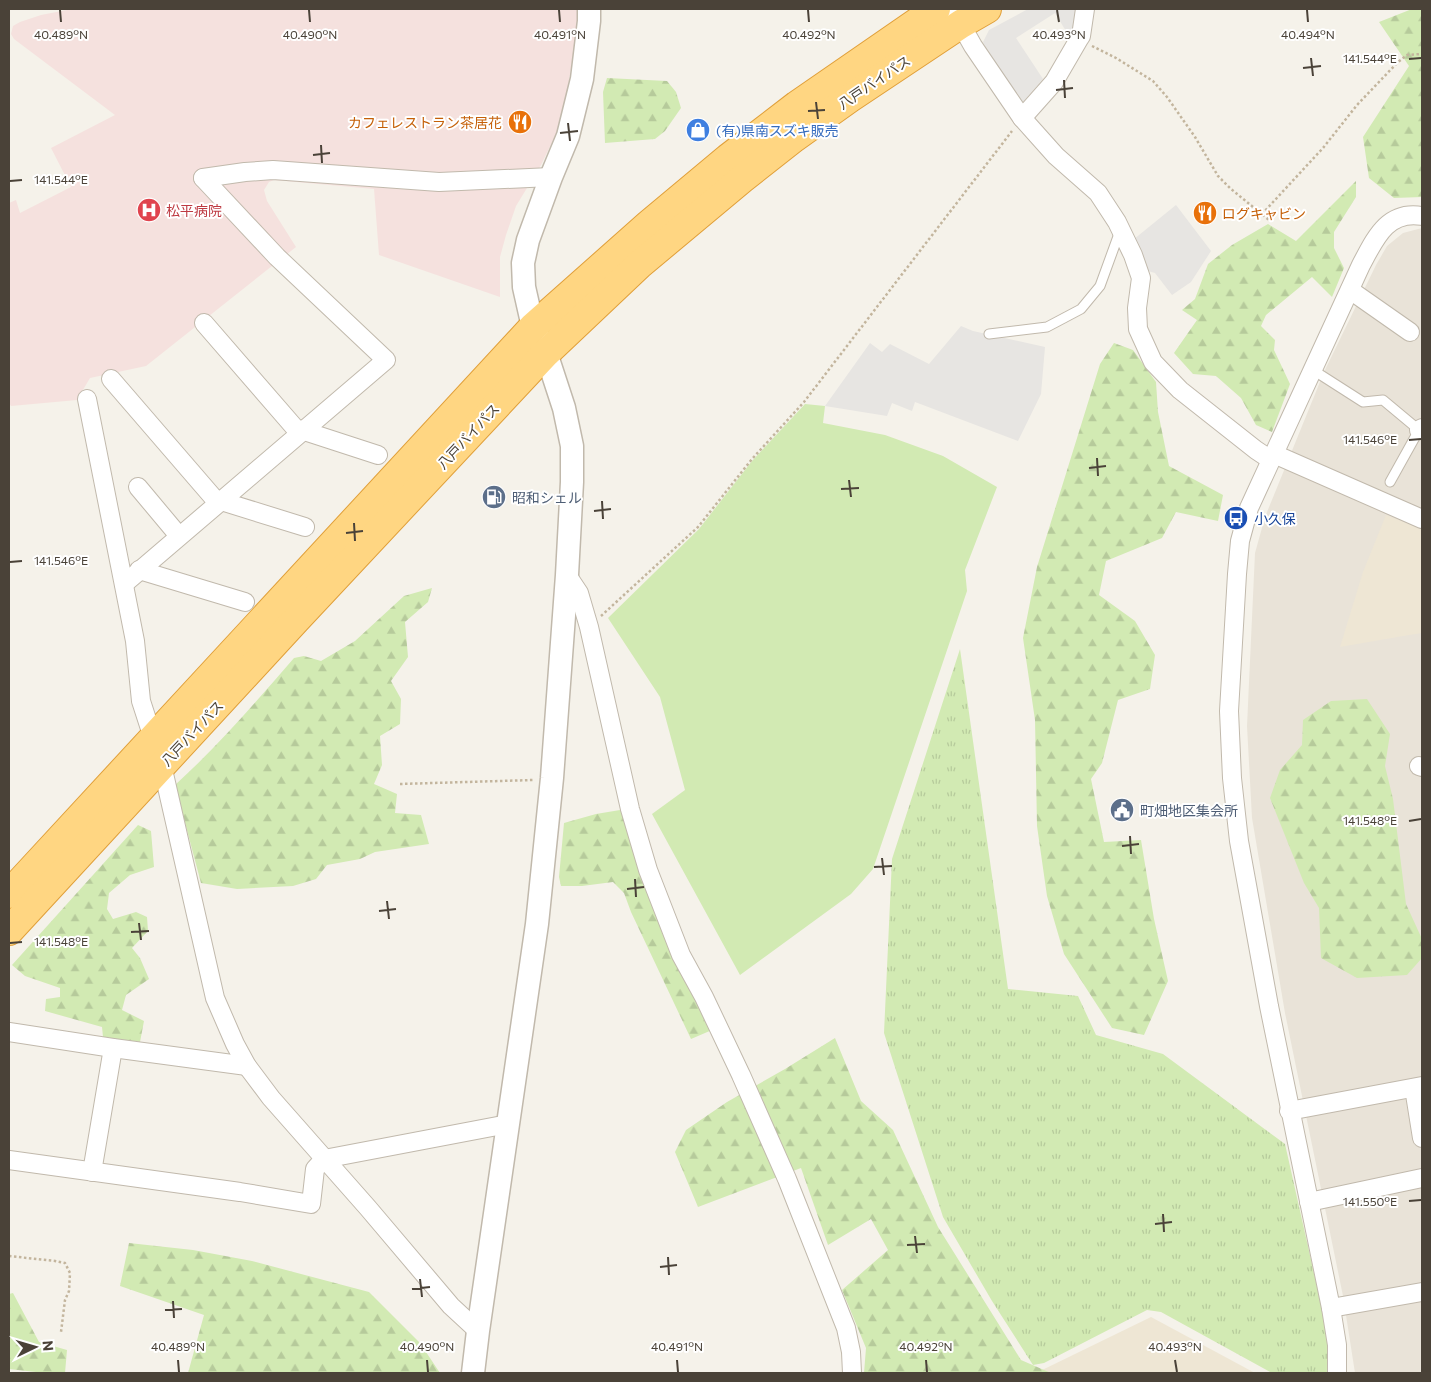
<svg xmlns="http://www.w3.org/2000/svg" width="1431" height="1382" font-family="Commissioner,'Noto Sans JP',sans-serif">
<style>
.residential{fill:#e9e3d8}
.education{fill:#eee6d4}
.medical{fill:#f5e1de}
.grass{fill:url(#grass-tufts)}
.forest{fill:url(#forest-firs)}
.green{fill:#d2eab3}
.parking{fill:#e7e5e2}
.lines{fill:none;stroke-linecap:round;stroke-linejoin:round}
.service-casing{stroke:#c1b9ac;stroke-width:11}
.minor-casing{stroke:#c1b9ac;stroke-width:20}
.tertiary-casing{stroke:#c1b9ac;stroke-width:25}
.trunk-casing{stroke:#e09f39;stroke-width:30}
.path{stroke:#c3b59d;stroke-width:2.5;stroke-dasharray:2.5 2.5;stroke-linecap:butt}
.service{stroke:#fff;stroke-width:9}
.minor{stroke:#fff;stroke-width:18}
.tertiary{stroke:#fff;stroke-width:22}
.trunk{stroke:#ffd682;stroke-width:28}
.ticks{fill:none;stroke:#4a4238;stroke-width:2}
.labels{text-anchor:middle;dominant-baseline:central;stroke-width:4;stroke-linejoin:round;paint-order:stroke}
.street-label{font-size:14px;fill:#4a4238;stroke:#fff}
.food-label{font-size:14px;fill:#c56008;stroke:#fff;text-anchor:end}
.shop-label{font-size:14px;fill:#366cbe;stroke:#fff;text-anchor:start}
.health-label{font-size:14px;fill:#be3a42;stroke:#fff;text-anchor:start}
.service-label{font-size:14px;fill:#4e5e75;stroke:#fff;text-anchor:start}
.transit-label{font-size:14px;fill:#164399;stroke:#fff;text-anchor:start}
.ticks-label{font-size:12px;text-anchor:middle;fill:#4a4238;stroke:#fff;stroke-width:4;stroke-linejoin:round;paint-order:stroke}
</style>
<defs>
<pattern id="grass-tufts" width="24" height="20" patternUnits="userSpaceOnUse" patternTransform="scale(1.25)"><rect width="24" height="20" fill="#d2eab3"/><path d="M3 7l-1-3M5 7V3M7 7l1-3M15 17l-1-3M17 17v-4M19 17l1-3" fill="none" stroke="#b6ca9b"/></pattern>
<pattern id="forest-firs" width="22" height="20" patternUnits="userSpaceOnUse" patternTransform="scale(1.25)"><rect width="22" height="20" fill="#d2eab3"/><path d="M5 1l3.5 6h-7zM16 11l3.5 6h-7z" fill="#b6ca9b"/></pattern>
</defs>
<rect width="100%" height="100%" fill="#f5f2ea"/>
<path class="residential" d="M1422 228V1373H1355L1343 1296 1285 1013 1252 818 1247 726 1255 553 1265 517 1324 372 1376 265 1387 246 1403 233Z"/>
<g class="education">
<path d="M1386 515 1422 529V633L1403 636 1340 647 1363 572Z"/>
<path d="M1151 1317 1255 1373H1036Z"/>
</g>
<path class="medical" d="M72 9H578L575 43 566 99 557 132 541 165 516 206 506 235 500 257V297L379 255 374 189 274 180 269 182 264 190 267 201 296 247 146 366 90 378 77 400 11 406 9 403V203L16 200 20 213 71 187 51 148 115 115 14 39 11 34 13 26 20 22 41 15Z"/>
<path class="grass" d="M960 649 1008 989 1078 996 1096 1035 1163 1054 1285 1144 1327 1331 1329 1373H1272L1161 1312 1147 1310 1044 1363 1033 1365 992 1301 943 1217 884 1033 892 859Z"/>
<g class="forest">
<path d="M1412 9H1422V197L1394 198 1369 178 1363 137 1409 66 1379 22Z"/>
<path d="M607 78 667 81 676 92 681 108 665 131 655 139 605 143 603 92Z"/>
<path d="M1356 181V197L1334 232V248L1344 268 1332 297 1312 277 1266 315 1261 326 1275 340 1274 350 1290 384 1272 432 1256 425 1241 398 1216 376 1193 374 1174 353 1197 320 1182 310 1195 299 1208 264 1232 245 1268 224 1296 241Z"/>
<path d="M1114 343 1133 350 1156 382 1158 412 1169 466 1223 495 1218 521 1176 512 1162 538 1106 561 1099 595 1135 621 1155 655 1150 689 1118 700 1102 763 1091 779 1104 842 1141 840 1154 919 1168 981 1144 1035 1112 1028 1064 954 1047 896 1037 826 1035 720 1023 638 1037 567 1100 364Z"/>
<path d="M432 588 428 602 405 622 408 657 391 681 401 699 400 724 380 736 382 765 374 784 397 794 395 813 421 815 429 844 375 852 360 859 327 865 316 879 293 886 237 889 201 883 175 785C218 746 256 702 294 658L304 656 321 661 355 641 404 596Z"/>
<path d="M1367 699 1390 734 1385 766 1393 799 1406 904 1422 939V958L1407 975 1357 978 1321 958 1319 908 1304 883 1270 798 1280 770 1302 745 1303 720 1331 701Z"/>
<path d="M620 810 624 814 712 1030 691 1039 631 912 624 893 613 882 582 886H561L559 877 564 823 596 814Z"/>
<path d="M138 825 151 831 154 867 130 875 109 893 107 909 113 919 136 912 147 917 148 931 132 948 140 958 149 979 126 995 122 1010 144 1021 140 1042 103 1037 102 1027 45 1011 46 999 60 997V988L25 976 12 965Z"/>
<path d="M835 1038 861 1101 893 1130 938 1227 1021 1360 1051 1373H864L866 1348 842 1290 888 1250 871 1219 828 1245 801 1168 698 1207 675 1152 686 1130 727 1102 785 1069Z"/>
<path d="M129 1243 193 1250 252 1261 369 1292 420 1343 440 1373H188L204 1315 120 1286Z"/>
<path d="M13 1293 39 1342 67 1350 65 1373H45L9 1369V1294Z"/>
</g>
<path class="green" d="M805 404 825 406 823 423 885 435 943 456 997 487 965 570 967 591 873 869 851 894 740 975 652 814 685 790 660 697 608 618 699 529 752 461Z"/>
<g class="parking">
<path d="M1028 9H1081L1072 41 1055 13 1016 38 1043 79 1023 102 992 61 983 42 989 30Z"/>
<path d="M1176 205 1211 251 1191 282 1172 295 1155 273 1137 268 1128 244Z"/>
<path d="M961 326 973 331 1045 347 1041 394 1018 441 915 402 912 411 892 403 887 416 825 406 870 343 882 352 890 344 929 364Z"/>
</g>
<g class="lines">
<g class="service-casing">
<g id="service">
<path d="M989 334 1047 327 1081 309 1100 286 1120 231"/>
<path d="M1313 370 1363 402 1383 400 1419 430 1390 482"/>
</g>
</g>
<g class="minor-casing">
<g id="minor">
<path d="M952 9 973 46 1022 118 1056 156 1098 193 1117 222 1133 255 1141 278 1137 308 1138 329 1153 362 1180 390 1256 450 1271 460"/>
<path d="M1022 118 1054 82 1079 39 1081 36 1085 9"/>
<path d="M203 178 245 172 273 170 439 182 551 177"/>
<path d="M1350 290 1410 332"/>
<path d="M204 323 295 428 378 455"/>
<path d="M111 379 218 503"/>
<path d="M87 399 135 641 141 701 153 738"/>
<path d="M1419 430 1422 428"/>
<path d="M1274 454 1422 519"/>
<path d="M138 487 179 536"/>
<path d="M221 501 305 527"/>
<path d="M139 570 245 602"/>
<path d="M567 575 579 593 589 627 630 809 648 870 681 955 704 997 741 1075 787 1179 846 1328 851 1352 852 1373"/>
<path d="M124 584 386 360 277 257 203 178"/>
<path d="M162 765 215 998 235 1044 247 1066 271 1098 368 1208 451 1306 478 1331"/>
<path d="M1419 766 1422 767"/>
<path d="M9 1032 113 1048 247 1066"/>
<path d="M1414 1088 1422 1138"/>
<path d="M1289 1111 1422 1086"/>
<path d="M9 1160 240 1192 311 1204 315 1169 324 1159 508 1124"/>
<path d="M92 1172 113 1048"/>
<path d="M1309 1202 1422 1178"/>
<path d="M1331 1308 1422 1292"/>
<path d="M1337 1373V1345L1331 1308 1269 1006 1239 841 1232 778 1229 711 1237 574 1240 541 1249 508 1361 265C1375 239 1387 210 1422 216"/>
</g>
</g>
<g class="tertiary-casing">
<path id="tertiary" d="M473 1373 478 1331 537 924 552 778 567 575 572 482V446L564 408 546 353 533 327 524 287 523 263 528 240 551 177 568 136 582 79 589 21V9"/>
</g>
<g class="trunk-casing">
<g id="trunk">
<path d="M9 894 533 327 649 224 728 158 797 105 936 9"/>
<path d="M9 931 296 620 546 353 639 265 742 179 794 138 850 98 961 24 987 9"/>
</g>
</g>
<g class="path">
<path d="M1092 46 1116 58 1153 81 1167 97 1195 137 1218 176 1231 189 1269 220"/>
<path d="M1262 214 1323 148 1357 105 1398 62 1407 55 1422 54"/>
<path d="M601 616 698 527 752 459 804 402 1012 131"/>
<path d="M400 784 533 780"/>
<path d="M9 1256 55 1261 65 1263 70 1273 69 1291 65 1300 61 1332"/>
</g>
<use href="#service" class="service"/>
<use href="#minor" class="minor"/>
<use href="#tertiary" class="tertiary"/>
<use href="#trunk" class="trunk"/>
</g>
<path class="ticks" d="M60 10 61 22M309 10 310 22M559 10 560 22M808 10 809 22M1057 10 1059 22M1307 10 1308 22M1311 58 1313 76M1409 59 1421 58M1303 68 1321 66M1064 80 1065 98M1056 90 1073 88M816 102 818 119M808 111 825 110M568 123 570 141M560 133 578 131M321 145 322 163M313 155 330 153M10 181 22 180M1409 440 1421 439M1097 458 1098 476M1089 468 1106 466M849 480 851 497M841 489 859 488M602 501 603 519M594 511 611 509M354 523 355 541M346 533 363 531M10 562 22 561M1409 821 1421 819M1130 836 1131 854M1122 846 1139 844M882 858 884 875M874 867 892 866M635 879 636 897M627 889 644 887M387 901 389 919M379 911 396 909M139 923 141 940M131 932 149 931M10 943 22 942M1409 1201 1421 1200M1163 1214 1164 1232M1155 1224 1172 1222M915 1236 917 1253M907 1245 925 1244M668 1257 669 1275M660 1267 677 1265M420 1279 422 1297M412 1289 430 1287M173 1301 174 1318M165 1310 182 1309M178 1360 179 1372M427 1360 428 1372M677 1360 678 1372M926 1360 927 1372M1175 1360 1177 1372"/>
<defs>
<g id="restaurant-disc" transform="scale(1.25)"><circle r="9.5" fill="#e8710a" stroke="#fff"/><path d="M-5-6h1v4h1v-4h1v4h1v-4h1v5L-1.5 .5V6h-2V.5L-5-1ZM5-6V6H3V1.5H1.5Q1.5-4 5-6Z" fill="#fff"/></g>
<g id="shop-disc" transform="scale(1.25)"><circle r="9.5" fill="#3f7fe0" stroke="#fff"/><path d="M-5-2.5h2.3a2.7 3.5 0 0 1 5.4 0H5L5.5 6h-11ZM-1.5-2.5h3a1.5 2.3 0 0 0-3 0Z" fill="#fff"/></g>
<g id="hospital-disc" transform="scale(1.25)"><circle r="9.5" fill="#e0444e" stroke="#fff"/><path d="M-5-5h3v3.5h4V-5h3V5h-3V1.5h-4V5h-3Z" fill="#fff"/></g>
<g id="fuel-disc" transform="scale(1.25)"><circle r="9.5" fill="#5c6f8a" stroke="#fff"/><path d="M-5.5-6h7V0h2V4h1.3V-2.5L3-4.5l.8-.8L6-3V5H2.5V1h-1V6h-7ZM-4.2-4.7v3.2H.2V-4.7Z" fill="#fff"/></g>
<g id="bus-disc" transform="scale(1.25)"><circle r="9.5" fill="#1a4fb4" stroke="#fff"/><path d="M-5-6H5V4H4V6H2V4H-2V6H-4V4H-5ZM-3.5-4V0h7V-4ZM-3.5 1.2v1.5H-2V1.2ZM2 1.2v1.5H3.5V1.2Z" fill="#fff"/></g>
<g id="civic-disc" transform="scale(1.25)"><circle r="9.5" fill="#5c6f8a" stroke="#fff"/><path d="M-.6-6.5H3V-4.5H.6V-3L4-1V1h2V6H-6V1h2V-1L-.6-3ZM-1.2 2.5V6h2.4V2.5Z" fill="#fff"/></g>
</defs>
<g fill-rule="evenodd">
<use href="#restaurant-disc" x="520" y="122"/>
<use href="#shop-disc" x="698" y="130"/>
<use href="#hospital-disc" x="149" y="210"/>
<use href="#restaurant-disc" x="1205" y="213"/>
<use href="#fuel-disc" x="494" y="497"/>
<use href="#bus-disc" x="1236" y="518"/>
<use href="#civic-disc" x="1122" y="810"/>
</g>
<g class="labels">
<g class="street-label">
<text transform="translate(874 82) rotate(-34)">八戸バイパス</text>
<text transform="translate(468 436) rotate(-47)">八戸バイパス</text>
<text transform="translate(192 733) rotate(-47)">八戸バイパス</text>
</g>
<g class="food-label">
<text x="502" y="122">カフェレストラン茶居花</text>
<text x="1222" y="213" text-anchor="start">ログキャビン</text>
</g>
<g class="shop-label">
<text x="716" y="130">(有)県南スズキ販売</text>
</g>
<g class="health-label">
<text x="166" y="210">松平病院</text>
</g>
<g class="service-label">
<text x="512" y="497">昭和シェル</text>
<text x="1140" y="810">町畑地区集会所</text>
</g>
<g class="transit-label">
<text x="1254" y="518">小久保</text>
</g>
</g>
<g class="ticks-label">
<text x="61" y="39">40.489°N</text>
<text x="310" y="39">40.490°N</text>
<text x="560" y="39">40.491°N</text>
<text x="809" y="39">40.492°N</text>
<text x="1059" y="39">40.493°N</text>
<text x="1308" y="39">40.494°N</text>
<text x="1370" y="63">141.544°E</text>
<text x="61" y="184">141.544°E</text>
<text x="1370" y="444">141.546°E</text>
<text x="61" y="565">141.546°E</text>
<text x="1370" y="825">141.548°E</text>
<text x="61" y="946">141.548°E</text>
<text x="1370" y="1206">141.550°E</text>
<text x="178" y="1351">40.489°N</text>
<text x="427" y="1351">40.490°N</text>
<text x="677" y="1351">40.491°N</text>
<text x="926" y="1351">40.492°N</text>
<text x="1175" y="1351">40.493°N</text>
</g>
<rect width="1431" height="1382" fill="none" stroke="#4a4238" stroke-width="20"/>
<g transform="translate(35 1347) rotate(85)" stroke="#ffffff" stroke-width="4" paint-order="stroke">
<path d="M0-4L9 19L0 12L-9 19Z" fill="#4a4238"/>
<text y="-8" font-size="14" font-weight="bold" text-anchor="middle" fill="#4a4238">N</text>
</g>
</svg>
